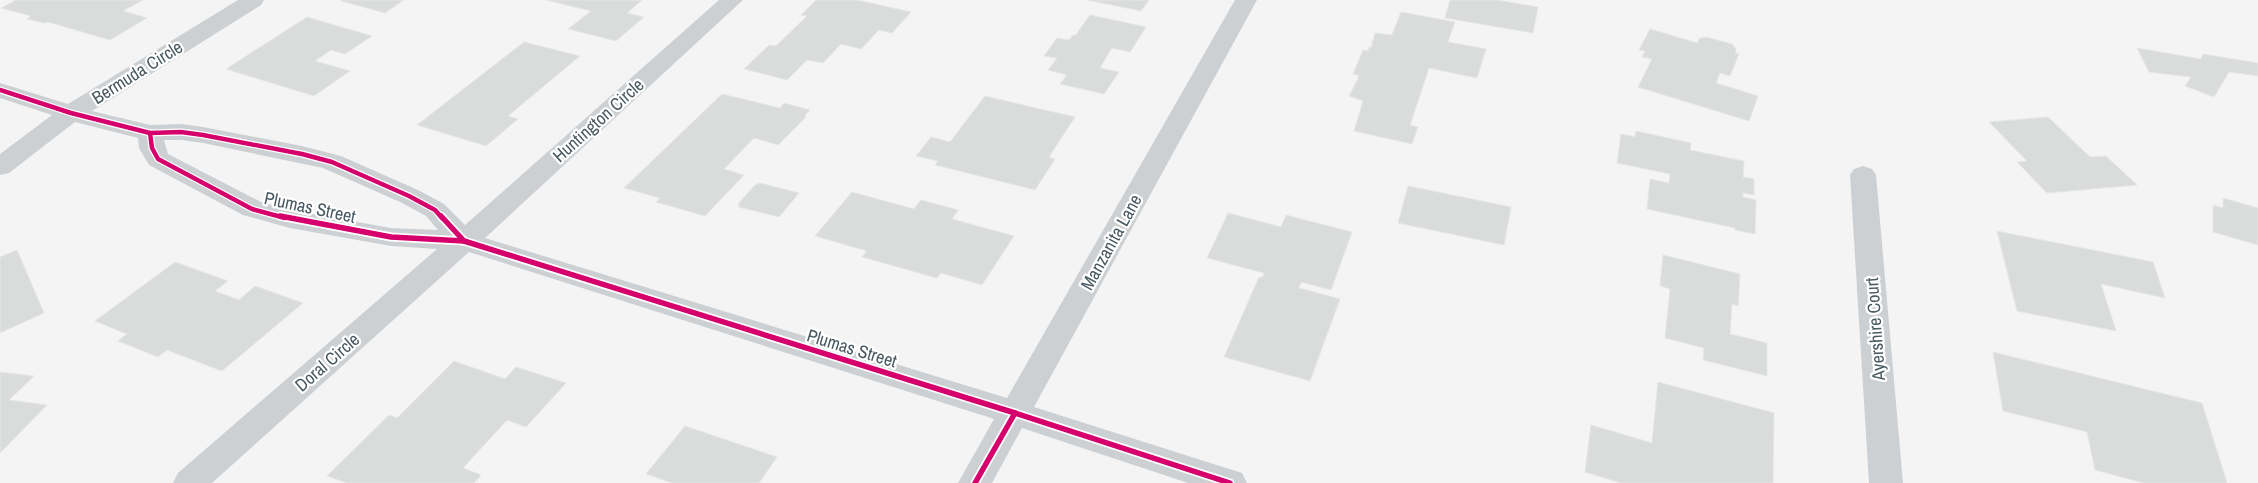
<svg xmlns="http://www.w3.org/2000/svg" width="2258" height="483" font-family="'Archivo Narrow',sans-serif">
<style>
.building{fill:#dadcdc;stroke:#e5e6e6}
.lines{fill:none;stroke-linecap:round;stroke-linejoin:round}
.minor{fill:#cdd0d3;fill-rule:evenodd}
.cycleway-far1-casing{stroke:#fff;stroke-width:7}
.cycleway-casing{stroke:#fff;stroke-width:9}
.cycleway-far1{stroke:#d6006c;stroke-width:4.5}
.cycleway{stroke:#d6006c;stroke-width:5.5}
.labels{text-anchor:middle;dominant-baseline:central;stroke-width:4.5;stroke-linejoin:round;paint-order:stroke}
.street-label{font-size:18px;fill:#485962;stroke:#fff}
</style>
<rect width="100%" height="100%" fill="#f4f4f4"/>
<g class="building">
<path d="M16 0H143L123 11 147 18 110 40 48 22 44 23 27 19 31 16 1 8Z"/>
<path d="M404 0 385 13 341 1 342 0Z"/>
<path d="M546 0H642L627 13 644 17 616 41 568 29 591 11Z"/>
<path d="M816 0H857L911 12 892 33 879 30 861 49 841 44 823 63 807 60 787 80 744 69 769 45 776 46 807 16 801 15Z"/>
<path d="M1087 0H1149L1141 11Z"/>
<path d="M1450 0H1497L1538 7 1533 33 1445 18Z"/>
<path d="M1401 12 1455 22 1448 42 1486 49 1477 78 1429 68 1410 125 1418 127 1412 144 1354 131 1363 101 1349 96 1358 79V75L1353 74 1363 50 1368 51 1369 47 1371 48 1375 33 1392 35Z"/>
<path d="M1090 15 1146 27 1130 52 1112 48 1107 56 1100 68 1119 72 1104 94 1060 84 1067 75 1048 70 1057 58 1044 56 1057 38 1069 40 1073 35 1075 36Z"/>
<path d="M307 17 372 36 345 54 331 50 315 61 350 71 314 96 226 69Z"/>
<path d="M1650 29 1697 43 1700 38 1706 37 1732 44 1736 49 1735 53 1739 54 1730 76 1720 73 1716 83 1758 96 1749 121 1638 87 1652 59 1642 57 1645 51 1639 50Z"/>
<path d="M524 42 580 56 508 116 518 119 486 146 417 125Z"/>
<path d="M2137 48 2201 59 2203 54 2258 63V76L2229 72 2214 97 2185 86 2191 77 2149 72Z"/>
<path d="M722 94 780 108 784 103 810 110 805 115 806 117 778 145 754 138 724 169 744 175 705 216 656 202 660 198 624 188Z"/>
<path d="M985 96 1075 117 1049 157 1055 159 1035 190 935 165 938 161 916 156 931 137 950 142Z"/>
<path d="M2048 117 2090 157 2106 156 2137 185 2047 193 2017 162 2027 161 1989 122Z"/>
<path d="M1636 131 1691 143 1690 150 1744 161 1743 177 1754 179V195L1743 193V197L1756 200 1755 234 1735 230V228L1647 209 1650 179 1669 183 1670 174 1617 163 1621 134 1635 137Z"/>
<path d="M760 183 799 193 779 217 738 207 740 205 738 204 755 185Z"/>
<path d="M1408 186 1511 207 1504 245 1398 223Z"/>
<path d="M852 192 914 209 921 200 958 210 952 219 1014 236 982 285 941 273 937 278 862 257 867 251 815 236Z"/>
<path d="M2223 198 2258 208V245L2213 232V205L2223 208Z"/>
<path d="M1228 213 1281 227 1286 215 1352 232 1331 290 1301 282 1299 288 1340 299 1310 381 1224 357 1259 277 1262 278 1264 273 1207 258Z"/>
<path d="M1997 231 2153 262 2165 298 2101 284 2116 331 2017 311Z"/>
<path d="M17 250 44 313 0 333V257Z"/>
<path d="M1663 255 1740 274 1738 306 1732 304 1730 334 1767 343V376L1703 360 1704 348 1665 338 1670 289 1660 286Z"/>
<path d="M175 262 228 281 215 291 239 300 255 286 303 303 222 371 167 350 158 357 118 341 127 334 95 321Z"/>
<path d="M1993 352 2202 403 2227 483H2144L2095 470 2087 432 2003 411Z"/>
<path d="M454 361 505 379 516 367 566 383 526 427 507 420 463 468 481 475 474 483H347L327 476 389 415 397 418Z"/>
<path d="M0 372 34 376 9 400 47 405 0 453Z"/>
<path d="M1658 382 1774 413 1773 483H1621L1585 472 1591 425 1652 443Z"/>
<path d="M685 426 777 457 759 483H672L646 474Z"/>
</g>
<g class="lines">
<g class="minor">
<path d="M238 0H264L261 5 92 111 150 125 181 124 203 127 302 146 341 156 418 190 444 204 465 225 719 0H743L485 238 1007 398 1235 0H1257L1034 407 1242 473 1247 483H1188L1022 428 992 483H958L994 419 469 252 212 483H173L178 473 437 249 391 246 290 228 243 215 149 165 139 148 138 138 75 122 9 173 0 175V154L52 115 0 98V83L68 104ZM164 140H181L203 143 323 168 400 202 426 216 438 230 391 228 290 210 261 202 168 154Z"/>
<path d="M1863 166 1872 169 1876 175 1903 483H1869L1850 175 1854 169Z"/>
</g>
<g class="cycleway-far1-casing">
<g id="cycleway-far1">
<path d="M0 90 71 113 150 133 181 132 203 135 302 154 332 162 409 196 435 210 442 218"/>
<path d="M150 133 152 148 158 159 252 209 285 218"/>
</g>
</g>
<g class="cycleway-casing">
<g id="cycleway">
<path d="M280 216 391 237 464 241 1015 413 1230 483"/>
<path d="M441 216 464 241"/>
<path d="M975 483 1015 413"/>
</g>
</g>
<use href="#cycleway-far1" class="cycleway-far1"/>
<use href="#cycleway" class="cycleway"/>
</g>
<g class="labels">
<g class="street-label">
<text transform="translate(137 72) rotate(-32)">Bermuda Circle</text>
<text transform="translate(598 120) rotate(-42)">Huntington Circle</text>
<text transform="translate(310 207) rotate(12)">Plumas Street</text>
<text transform="translate(1111 242) rotate(-61)">Manzanita Lane</text>
<text transform="translate(1875 329) rotate(-94)">Ayershire Court</text>
<text transform="translate(852 348) rotate(17)">Plumas Street</text>
<text transform="translate(327 362) rotate(-41)">Doral Circle</text>
</g>
</g>
</svg>
